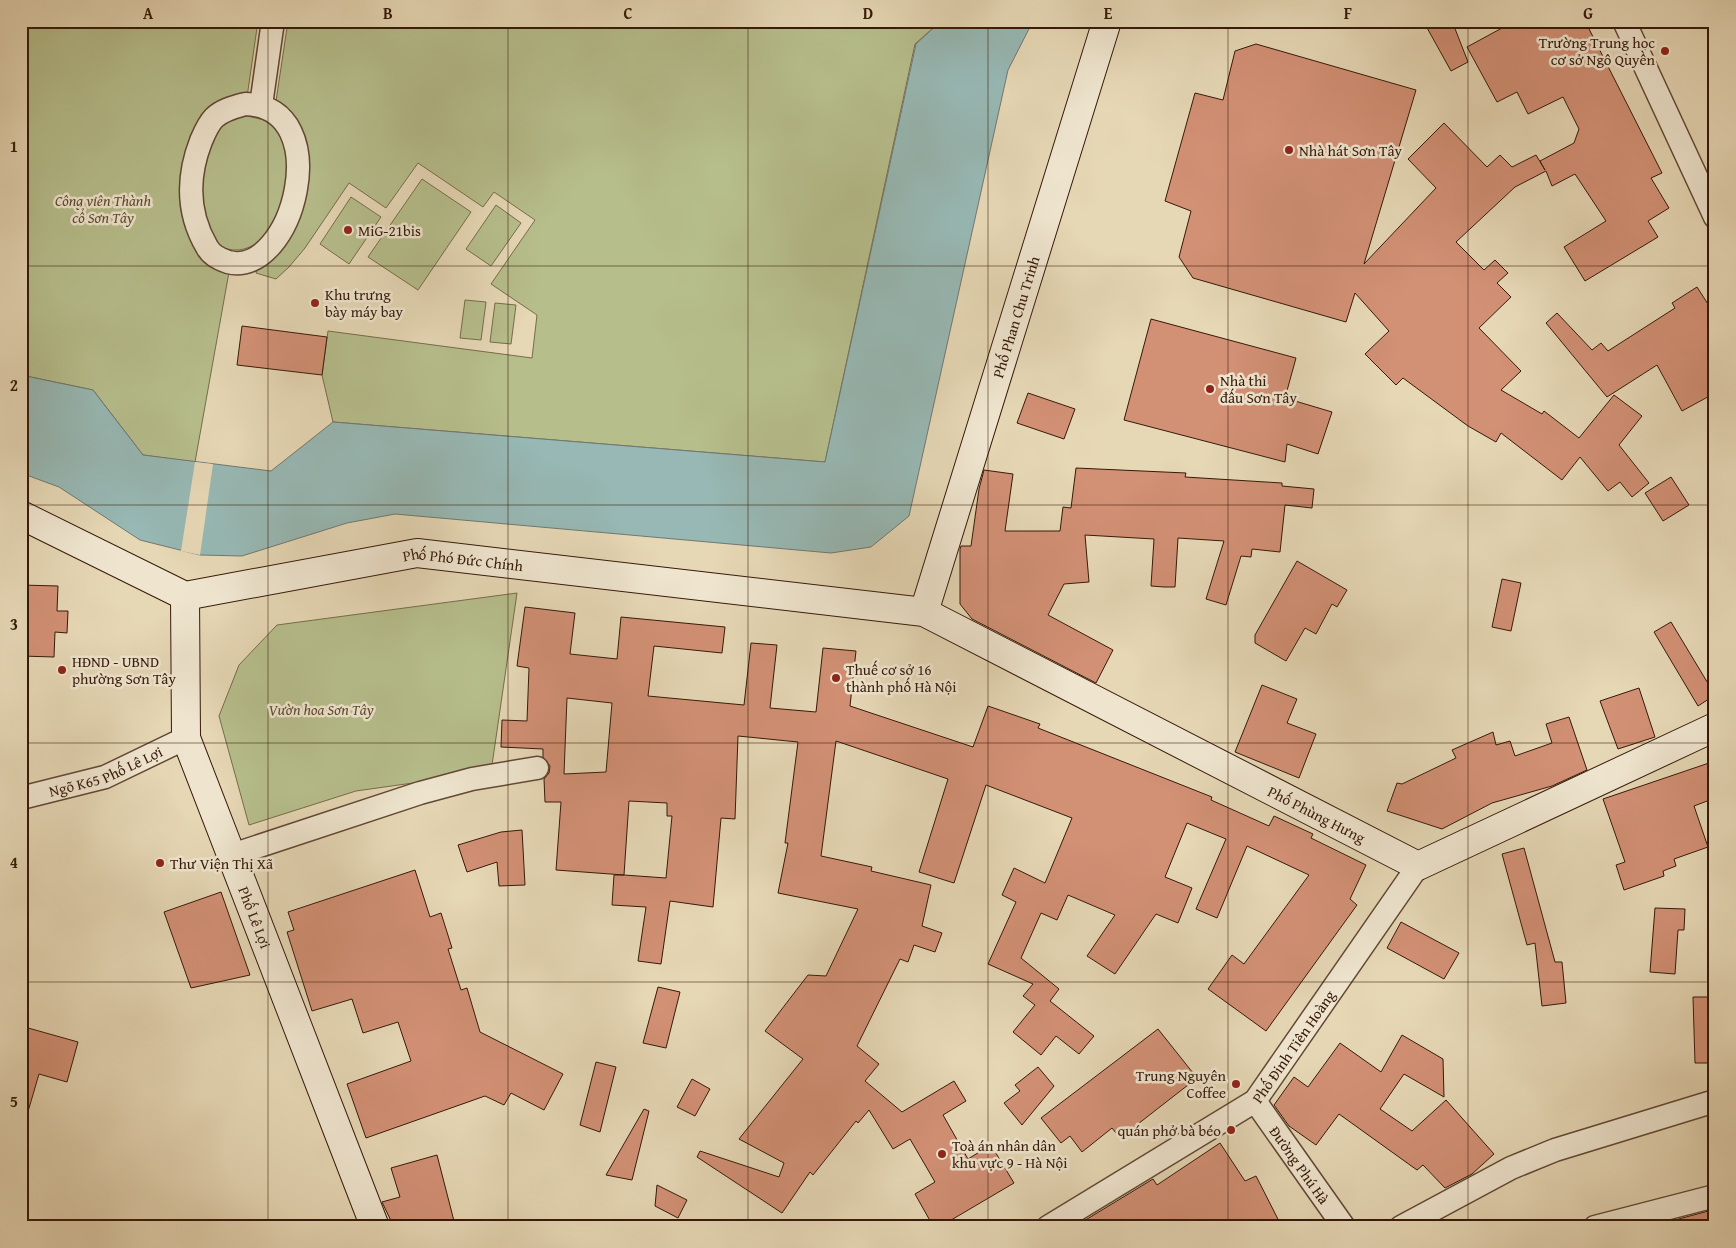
<svg xmlns="http://www.w3.org/2000/svg" width="1736" height="1248" font-family="'Gentium Book Plus',serif">
<style>
.green{fill:#b6be8c;stroke:#766c4a}
.water{fill:#97b8b4;stroke:#707870}
.pier{fill:#e6d7b5}
.building{fill:#d29075;stroke:#361909;fill-rule:evenodd}
.lines{fill:none;stroke-linecap:round;stroke-linejoin:round}
.street-casing{stroke:#624834;stroke-width:25}
.secondary-casing{stroke:#361909;stroke-width:30}
.street{stroke:#efe5cf;stroke-width:22}
.secondary{stroke:#efe5cf;stroke-width:28}
.grid{fill:none;stroke:#361909;stroke-width:1;stroke-opacity:0.55}
.poi-dot{fill:#8f2418;stroke:#efe5cf;stroke-width:2}
.labels{text-anchor:middle;dominant-baseline:central;stroke-width:5;stroke-linejoin:round;paint-order:stroke}
.poi-label{font-size:15px;fill:#361909;stroke:#efe5cf;text-anchor:start}
.park-label{font-size:15px;font-style:italic;fill:#5c4b30;stroke:#efe5cf}
.street-label{font-size:15px;fill:#361909;stroke:#efe5cf}
.neatline{fill:none;stroke:#361909;stroke-width:2}
.grid-label{font-size:16px;text-anchor:middle;font-weight:bold;fill:#361909}
</style>
<rect width="100%" height="100%" fill="#e6d7b5"/>
<filter id="stains"><feTurbulence type="fractalNoise" baseFrequency=".004" numOctaves="4"/><feColorMatrix values="0 0 0 0 .2 0 0 0 0 .09 0 0 0 0 .02 0 0 0 .5 -.17"/></filter>
<radialGradient id="worn" r=".72"><stop offset=".6" stop-color="#630" stop-opacity="0"/><stop offset="1" stop-color="#630" stop-opacity=".3"/></radialGradient>
<g class="green">
<path d="M21 21H258L247 97 225 101 185 217C191 250 201 257 229 272L195 462 143 455 93 390 21 375Z"/>
<path d="M288 21H941L915 44 825 462 333 422 322 375 328 331 532 358 537 315 491 284 535 220 494 192 483 207 418 163 386 208 349 183 305 248 289 267 276 279 256 273 260 265 276 244 298 128 286 106 276 101Z"/>
<path d="M248 116C255 118 268 120 273 125 307 161 275 275 217 245 212 233 206 221 202 209 196 188 207 134 226 122 232 118 240 117 248 116Z"/>
<path d="M422 179 471 212 418 290 368 257Z"/>
<path d="M351 197 381 217 349 264 320 244Z"/>
<path d="M496 205 521 223 491 266 466 249Z"/>
<path d="M465 300 486 302 481 340 460 338Z"/>
<path d="M495 303 516 305 511 344 490 342Z"/>
<path d="M517 593 491 772 356 791 249 825 219 716 239 665 277 625Z"/>
</g>
<path class="water" d="M941 21H1033L1008 70 909 516 871 547 831 553 395 514 347 523 242 556 200 555 140 540 59 487 21 473V375L93 390 143 455 271 471 333 422 825 462 916 44Z"/>
<path class="pier" d="M195 462 213 464 200 555 181 551Z"/>
<g class="building">
<path d="M1439 21H1452L1468 62 1451 71 1426 26Z"/>
<path d="M1499 21H1585L1662 173 1651 178 1669 208 1648 221 1658 237 1585 281 1564 247 1606 221 1575 174 1552 186 1546 171 1515 187 1456 242 1484 270 1495 260 1508 273 1497 283 1511 297 1479 328 1521 371 1501 390 1542 414 1544 411 1579 438 1614 395 1642 416 1619 445 1649 483 1632 497 1620 482 1608 491 1580 457 1562 480 1501 433 1496 442 1468 426 1403 378 1396 385 1365 354 1389 331 1355 293 1346 322 1193 278 1179 257 1191 211 1165 201 1195 93 1223 100 1235 51 1256 44 1416 90 1364 264 1436 188 1408 159 1444 123 1487 167 1500 155 1512 167 1536 155 1545 170 1540 161 1574 143 1579 129 1563 97 1528 114 1517 92 1497 102 1467 47 1502 28Z"/>
<path d="M1697 287 1715 315V393L1682 411 1657 365 1607 397 1546 323 1557 313 1592 350 1601 343 1608 351 1675 308 1672 303Z"/>
<path d="M1151 319 1296 358 1285 398 1332 412 1318 454 1287 444 1285 462 1124 420Z"/>
<path d="M242 326 327 337 322 375 237 365Z"/>
<path d="M1028 393 1075 409 1064 439 1017 423Z"/>
<path d="M1076 468 1186 473 1185 477 1282 483V486L1314 489 1312 508 1285 505 1280 552 1252 549 1251 557 1241 556 1226 605 1206 599 1224 541 1178 538 1175 587H1164L1151 586 1154 539 1085 535 1089 582 1064 584 1048 615 1113 650 1096 683 972 619 960 604V549L961 546H971L979 489 984 470 1013 474 1005 531H1060L1063 507 1071 508Z"/>
<path d="M1671 477 1689 505 1663 521 1645 493Z"/>
<path d="M1297 561 1347 590 1337 607 1332 604 1316 634 1305 628 1286 661 1255 643V635Z"/>
<path d="M1502 579 1521 583 1511 631 1492 627Z"/>
<path d="M21 585 58 586 57 611H68L67 633 55 632 54 657 21 656Z"/>
<path d="M525 607 575 613 570 654 617 659 621 617 725 627 722 653 654 646 648 696 744 705 751 643 777 645 770 708 816 712 823 648 856 651 850 706 973 747 988 706 1040 724 1038 728 1212 797 1211 800 1269 826 1274 816 1313 834 1311 838 1366 865 1350 899 1357 905 1266 1031 1208 989 1232 955 1244 964 1309 875 1247 846 1217 918 1196 909 1226 839 1187 823 1165 877 1192 888 1178 923 1156 914 1115 974 1087 956 1115 915 1068 895 1057 920 1041 913 1021 958 1059 989 1050 1001 1094 1036 1079 1054 1056 1036 1041 1055 1013 1032 1035 1005 1023 996 1033 984 988 964 1016 902 1002 895 1014 868 1045 883 1072 818 986 785 954 883 919 872 948 779 836 741 821 856 872 867 871 871 931 885 922 926 942 933 935 952 914 945 908 962 900 959 857 1046 879 1064 865 1081 902 1112 954 1081 966 1101 943 1115 968 1159 991 1145 1014 1183 941 1226H933L915 1194 935 1182 910 1139 893 1149 869 1110 858 1123 856 1121 813 1175 810 1172 782 1213 697 1157 700 1151 779 1177 784 1163 739 1139 803 1059 765 1031 808 975 826 976 858 909 778 893 788 843H785L798 742 738 736 735 819 721 818 713 907 670 901 661 964 638 961 646 907 612 905 614 875H624L556 870 561 802H545L544 779 549 773 550 766 543 757V749L501 747 502 720 527 721 529 668 517 666ZM567 698 612 703 606 772 564 774ZM629 801 667 803V816H672L666 878 624 875Z"/>
<path d="M1671 622 1715 695 1698 706 1654 632Z"/>
<path d="M1262 685 1297 699 1287 723 1316 734 1299 778 1235 752Z"/>
<path d="M1639 688 1655 737 1618 749 1600 701Z"/>
<path d="M1569 717 1587 770 1552 786 1492 803 1442 829 1387 811 1397 783 1402 784 1456 758 1452 750 1493 732 1496 745 1510 741 1515 756 1552 743 1546 724Z"/>
<path d="M1709 763 1715 781V798L1694 806 1708 847 1674 859 1676 866 1663 871 1664 876 1624 890 1616 865 1625 862 1603 799Z"/>
<path d="M522 830 525 885 499 886 497 862 467 872 458 845 501 832Z"/>
<path d="M1524 848 1555 962H1562L1566 1003 1542 1006 1535 943 1527 945 1502 854Z"/>
<path d="M415 870 430 917 441 913 452 948 448 949 461 990 467 988 480 1032 563 1074 544 1110 511 1093 504 1105 485 1096 366 1138 347 1084 411 1061 398 1022 363 1033 352 999 312 1011 287 932 294 930 288 912Z"/>
<path d="M221 892 250 975 191 988 164 912Z"/>
<path d="M1655 908 1685 909 1684 930H1678L1675 974 1650 972Z"/>
<path d="M1401 922 1459 953 1444 979 1387 948Z"/>
<path d="M658 987 680 992 666 1048 643 1043Z"/>
<path d="M1693 997H1715V1063H1695Z"/>
<path d="M21 1026 78 1042 67 1082 39 1074 27 1115 21 1114Z"/>
<path d="M1158 1029 1197 1078 1120 1138 1112 1128 1082 1152 1070 1136 1061 1143 1041 1118Z"/>
<path d="M1402 1035 1443 1059 1444 1097 1404 1074 1380 1109 1412 1131 1446 1100 1494 1154 1472 1174 1445 1188 1423 1165 1417 1170 1339 1114 1316 1145 1289 1126 1274 1105 1294 1077 1308 1087 1340 1043 1381 1072Z"/>
<path d="M596 1062 616 1067 600 1132 580 1125Z"/>
<path d="M1038 1067 1054 1086 1022 1125 1004 1103 1020 1091 1015 1085Z"/>
<path d="M692 1079 710 1089 695 1116 677 1107Z"/>
<path d="M644 1109 649 1111 632 1180 606 1175Z"/>
<path d="M1220 1143 1245 1181 1256 1176 1282 1227H1074L1153 1179 1157 1185Z"/>
<path d="M437 1155 454 1221 433 1227H394L382 1202 400 1197 391 1168Z"/>
<path d="M657 1185 687 1200 678 1218 655 1206Z"/>
<path d="M1712 1210 1715 1227H1649Z"/>
</g>
<g class="lines">
<g class="street-casing">
<g id="street">
<path d="M1624 21 1715 217"/>
<path d="M245 104C338 106 293 279 228 262 219 259 211 255 207 247 187 213 187 177 201 141 204 134 208 124 214 118 222 110 234 107 245 104Z"/>
<path d="M261 105 273 21"/>
<path id="s1" d="M21 798 105 777 186 738"/>
<path d="M232 855 420 793 472 779 537 768"/>
<path id="s2" d="M1255 1101 1344 1227"/>
<path id="s3" d="M1048 1227 1255 1101 1418 866"/>
<path d="M1401 1227 1511 1168 1555 1150 1715 1101"/>
<path d="M1595 1227 1715 1196"/>
</g>
</g>
<g class="secondary-casing">
<g id="secondary">
<path id="s4" d="M21 515 185 596 417 553 924 612 1418 866 1715 727"/>
<path id="s5" d="M185 596 186 738 375 1227"/>
<path id="s6" d="M924 612 1107 21"/>
</g>
</g>
<use href="#street" class="street"/>
<use href="#secondary" class="secondary"/>
</g>
<path class="grid" d="M268 21V1227M508 21V1227M748 21V1227M988 21V1227M1228 21V1227M1468 21V1227M21 266H1715M21 505H1715M21 743H1715M21 982H1715"/>
<g class="poi-dot">
<circle cx="1665" cy="51" r="5"/>
<circle cx="1289" cy="150" r="5"/>
<circle cx="348" cy="230" r="5"/>
<circle cx="315" cy="303" r="5"/>
<circle cx="1210" cy="389" r="5"/>
<circle cx="62" cy="670" r="5"/>
<circle cx="836" cy="678" r="5"/>
<circle cx="160" cy="863" r="5"/>
<circle cx="1236" cy="1084" r="5"/>
<circle cx="1231" cy="1130" r="5"/>
<circle cx="942" cy="1154" r="5"/>
</g>
<g class="labels">
<g class="poi-label">
<text x="1655" y="42" text-anchor="end">Trường Trung học<tspan x="1655" dy="17">cơ sở Ngô Quyền</tspan></text>
<text x="1299" y="150">Nhà hát Sơn Tây</text>
<text x="358" y="230">MiG-21bis</text>
<text x="325" y="294">Khu trưng<tspan x="325" dy="17">bày máy bay</tspan></text>
<text x="1220" y="380">Nhà thi<tspan x="1220" dy="17">đấu Sơn Tây</tspan></text>
<text x="72" y="661">HĐND - UBND<tspan x="72" dy="17">phường Sơn Tây</tspan></text>
<text x="846" y="669">Thuế cơ sở 16<tspan x="846" dy="17">thành phố Hà Nội</tspan></text>
<text x="170" y="863">Thư Viện Thị Xã</text>
<text x="1226" y="1075" text-anchor="end">Trung Nguyên<tspan x="1226" dy="17">Coffee</tspan></text>
<text x="1221" y="1130" text-anchor="end">quán phở bà béo</text>
<text x="952" y="1145">Toà án nhân dân<tspan x="952" dy="17">khu vực 9 - Hà Nội</tspan></text>
</g>
<g class="park-label">
<text x="103" y="200">Công viên Thành<tspan x="103" dy="17">cổ Sơn Tây</tspan></text>
<text x="321" y="709">Vườn hoa Sơn Tây</text>
</g>
<g class="street-label">
<text stroke="none"><textPath href="#s6" startOffset="309">Phố Phan Chu Trinh</textPath></text>
<text stroke="none"><textPath href="#s4" startOffset="465">Phố Phó Đức Chính</textPath></text>
<text stroke="none"><textPath href="#s1" startOffset="89">Ngõ K65 Phố Lê Lợi</textPath></text>
<text stroke="none"><textPath href="#s4" startOffset="1371">Phố Phùng Hưng</textPath></text>
<text stroke="none"><textPath href="#s5" startOffset="334">Phố Lê Lợi</textPath></text>
<text stroke="none"><textPath href="#s3" startOffset="309">Phố Đinh Tiên Hoàng</textPath></text>
<text stroke="none"><textPath href="#s2" startOffset="78">Đường Phú Hà</textPath></text>
</g>
</g>
<rect width="1736" height="1248" fill="none" stroke="#e6d7b5" stroke-width="55"/>
<rect x="28" y="28" width="1680" height="1192" class="neatline"/>
<g class="grid-label">
<text x="148" y="19">A</text>
<text x="388" y="19">B</text>
<text x="628" y="19">C</text>
<text x="868" y="19">D</text>
<text x="1108" y="19">E</text>
<text x="1348" y="19">F</text>
<text x="1588" y="19">G</text>
<text x="14" y="152">1</text>
<text x="14" y="391">2</text>
<text x="14" y="630">3</text>
<text x="14" y="868">4</text>
<text x="14" y="1107">5</text>
</g>
<rect width="100%" height="100%" filter="url(#stains)"/>
<rect width="100%" height="100%" fill="url(#worn)"/>
</svg>
